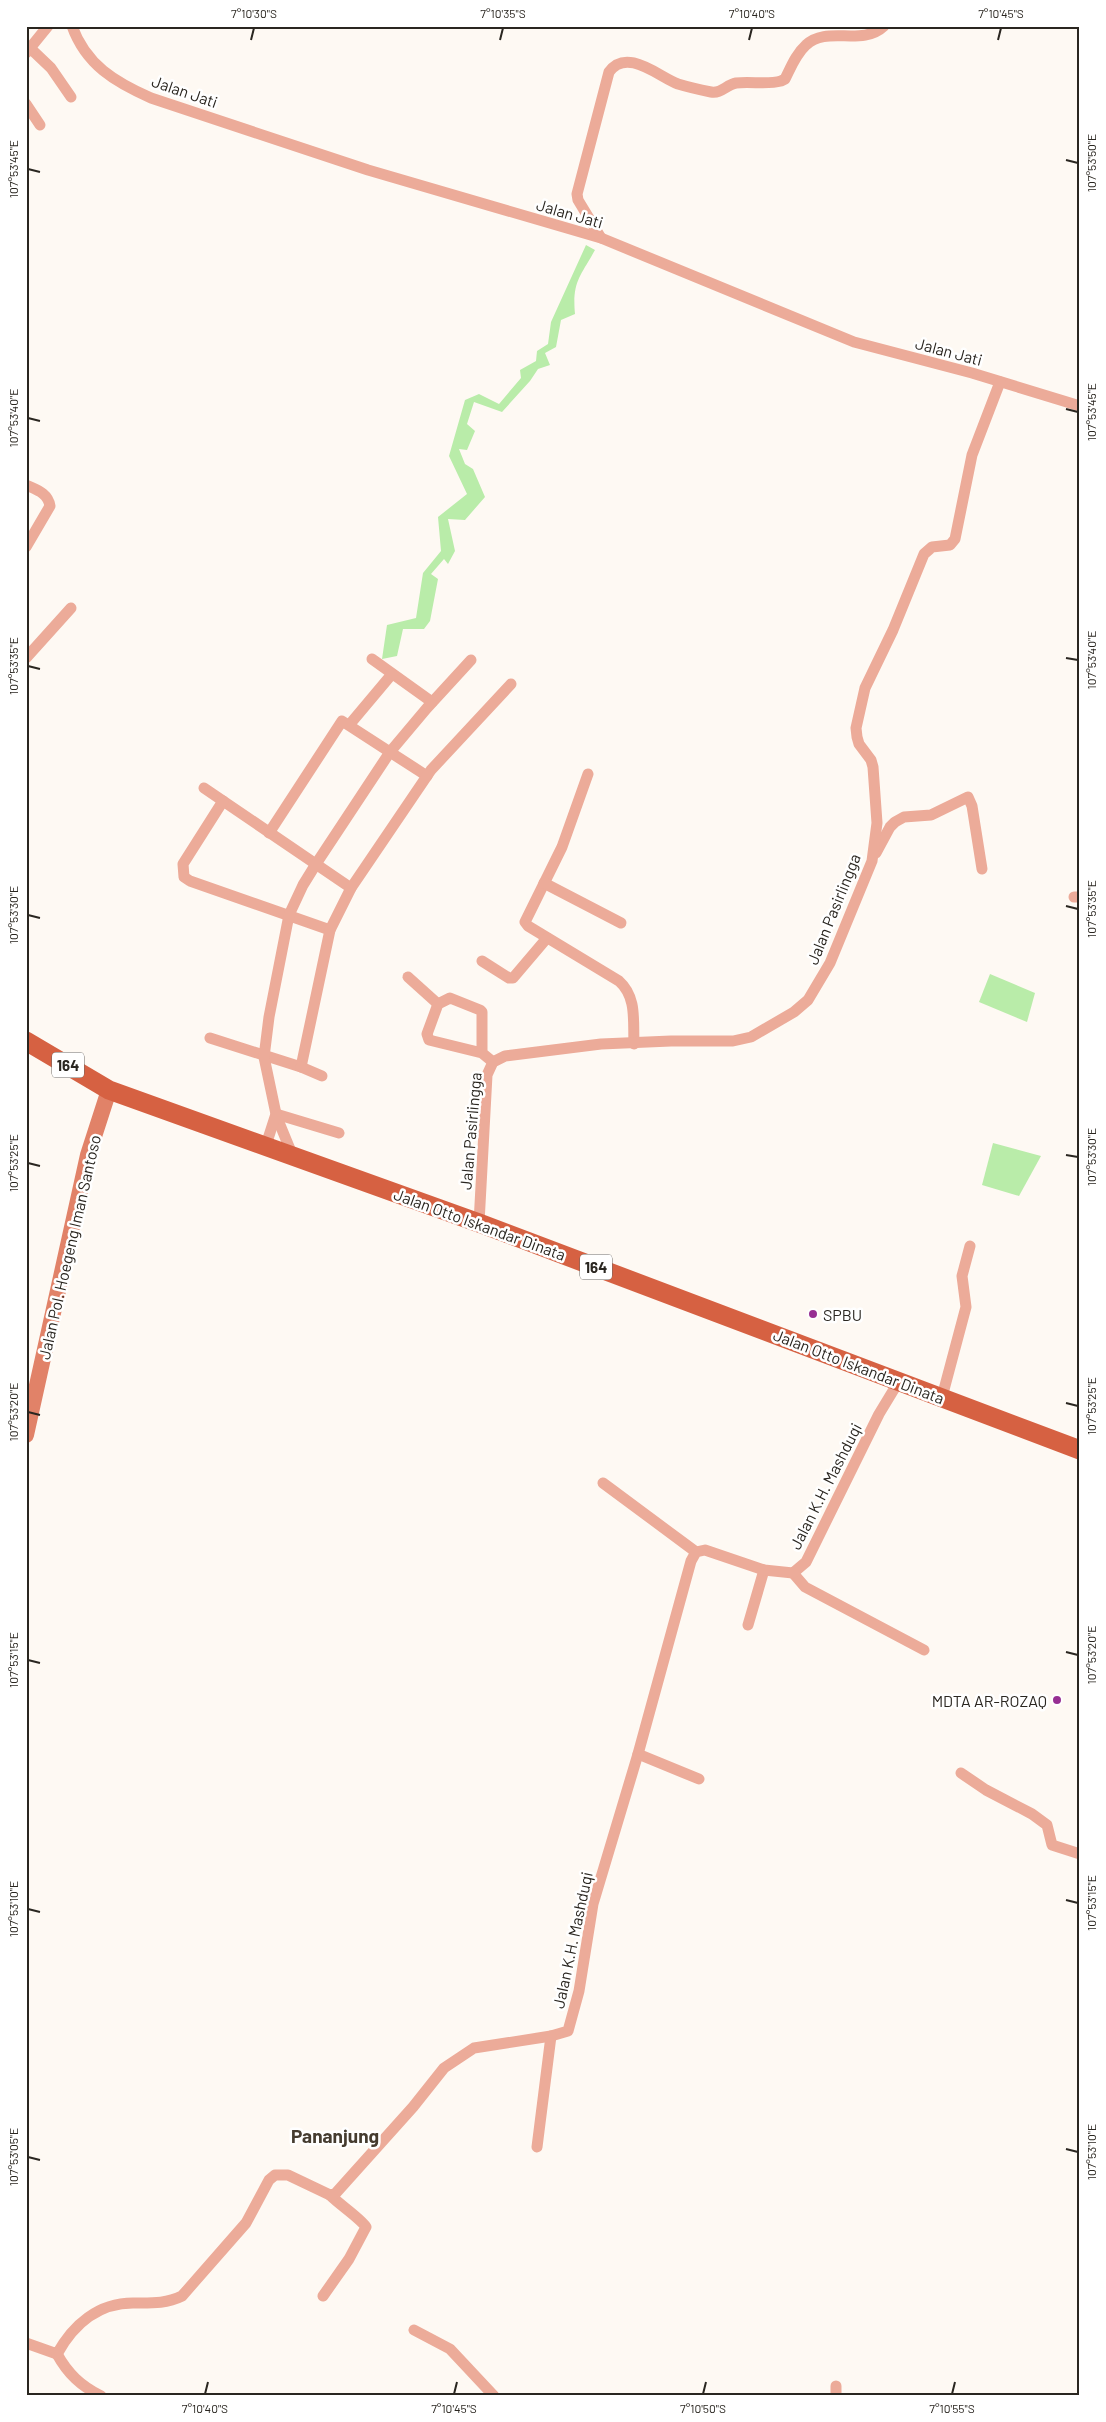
<svg xmlns="http://www.w3.org/2000/svg" width="1106" height="2422" font-family="Barlow,sans-serif">
<style>
.green{fill:#b9eca9}
.lines{fill:none;stroke-linecap:round;stroke-linejoin:round}
.street{stroke:#ecab99;stroke-width:11}
.secondary{stroke:#e18268;stroke-width:16}
.primary{stroke:#d66142;stroke-width:19}
.ticks{fill:none;stroke:#2a2620;stroke-width:2}
.poi-dot{fill:#972f93;stroke:#fff;stroke-width:2}
.labels{text-anchor:middle;dominant-baseline:central;stroke-width:5;stroke-linejoin:round;paint-order:stroke}
.shield{fill:#fff;stroke:#6a6763;stroke-width:1}
.shield-label{font-size:15px;font-weight:bold;fill:#2a2620}
.street-label{font-size:16px;fill:#2a2620;stroke:#fff}
.poi-label{font-size:16px;fill:#2a2620;stroke:#fff;text-anchor:start}
.quarter-label{font-size:19px;font-weight:bold;fill:#453c30;stroke:#fff}
.neatline{fill:none;stroke:#2a2620;stroke-width:2}
.ticks-label{font-size:12px;text-anchor:middle;fill:#2a2620}
</style>
<rect width="100%" height="100%" fill="#fef9f3"/>
<g class="green">
<path d="M586 245 595 250C580 277 572 282 575 314L561 320 556 347 545 353 550 365 538 369 530 381 502 412 474 402 467 424 475 431 467 450 459 449 465 464 473 469 485 497 465 520 448 519 455 551 448 564 444 559 431 574 438 579 430 621 424 629H403L397 656 382 659 387 625 416 618 423 573 441 551 438 517 467 494 449 456 465 400 479 394 499 404 521 378 520 370 536 361 537 351 548 344 551 322Z"/>
<path d="M990 974 1035 993 1027 1022 979 1002Z"/>
<path d="M993 1143 1041 1156 1019 1196 982 1185Z"/>
</g>
<g class="lines">
<g class="street">
<path d="M72 26C86 65 115 82 151 98L368 170 601 238 854 342 972 373 1080 406"/>
<path d="M30 48 51 68 71 97"/>
<path d="M26 53 48 26"/>
<path d="M26 104 40 125"/>
<path d="M601 238 578 200 577 194 609 72C627 47 659 77 678 84 688 87 701 90 711 92 721 94 726 85 736 83 751 81 767 85 781 81L785 79C791 67 796 54 806 45 827 25 862 47 884 26"/>
<path d="M26 485C37 490 48 493 50 506L26 547"/>
<path d="M26 658 71 608"/>
<path d="M372 659 432 702"/>
<path d="M350 724 392 674"/>
<path d="M588 774 562 847 525 922 528 926 619 981C637 997 633 1021 634 1044"/>
<path d="M204 788 351 888"/>
<path d="M223 801 183 864 184 877 190 881 330 930"/>
<path d="M269 833 342 721 427 776"/>
<path d="M876 853 890 827 895 822 904 817 931 815 968 797 972 806 982 869"/>
<path d="M544 883 621 923"/>
<path d="M1074 897H1080"/>
<path d="M482 961 509 978H513L547 938"/>
<path d="M408 977 438 1004"/>
<path d="M210 1038 301 1067 330 930 351 888 431 770 511 684"/>
<path d="M482 1053V1012L480 1010 450 998 438 1004 427 1034 429 1040 482 1053 493 1062"/>
<path d="M301 1067 322 1076"/>
<path d="M276 1114 339 1133"/>
<path d="M276 1115 292 1154"/>
<path d="M266 1145 276 1114 264 1057 269 1017 289 915 303 885 316 864 390 752 427 708 471 660"/>
<path d="M479 1223 487 1075 493 1062 505 1056 601 1044 671 1041H733L751 1037 794 1012 808 1000 830 963 872 861 877 823 873 767 871 760 859 744 857 737 856 728 865 688 893 630 924 554 932 547 950 545 955 539 972 455 1000 382"/>
<path d="M942 1397 966 1307 962 1276 970 1246"/>
<path d="M603 1483 696 1552"/>
<path d="M793 1573 805 1587 924 1650"/>
<path d="M748 1625 764 1570"/>
<path d="M638 1754 699 1779"/>
<path d="M961 1773 986 1790 1032 1814 1047 1825 1052 1845 1080 1854"/>
<path d="M537 2147 551 2036"/>
<path d="M323 2296 349 2259 366 2227C360 2218 340 2205 330 2195"/>
<path d="M414 2330 450 2349 494 2396"/>
<path d="M26 2343 57 2354C73 2325 98 2303 133 2303 151 2303 166 2304 182 2296L246 2223 269 2180 275 2175H288L330 2195 335 2194 413 2107 444 2068 474 2048 551 2036 568 2031 579 1991 593 1904 638 1754 691 1561 696 1552 705 1550 764 1570 793 1573 806 1562 879 1414 899 1381"/>
<path d="M57 2354C68 2374 81 2386 101 2396"/>
<path d="M836 2396V2386"/>
</g>
<path class="secondary" d="M26 1435 88 1155 109 1090"/>
<path class="primary" d="M26 1041 109 1090 479 1223 1080 1450"/>
</g>
<path class="ticks" d="M251 40 254 28M500 40 503 28M749 40 752 28M998 40 1001 28M1066 160 1078 163M28 169 40 172M1066 409 1078 412M28 418 40 421M1066 658 1078 660M28 666 40 669M1066 906 1078 909M28 915 40 918M1066 1155 1078 1157M28 1163 40 1166M1066 1403 1078 1406M28 1412 40 1415M1066 1652 1078 1655M28 1660 40 1663M1066 1900 1078 1903M28 1909 40 1912M1066 2149 1078 2152M28 2157 40 2160M205 2394 208 2382M454 2394 457 2382M703 2394 706 2382M952 2394 955 2382"/>
<g class="poi-dot">
<circle cx="813" cy="1314" r="5"/>
<circle cx="1057" cy="1700" r="5"/>
</g>
<g class="labels">
<g class="shield">
<rect x="52" y="1052.5" width="32" height="25" rx="4"/>
<rect x="580" y="1254.5" width="32" height="25" rx="4"/>
</g>
<g class="shield-label">
<text x="68" y="1065">164</text>
<text x="596" y="1267">164</text>
</g>
<g class="street-label">
<text transform="translate(185 91) rotate(19)">Jalan Jati</text>
<text transform="translate(570 213) rotate(16)">Jalan Jati</text>
<text transform="translate(949 351) rotate(15)">Jalan Jati</text>
<text transform="translate(833 909) rotate(-68)">Jalan Pasirlingga</text>
<text transform="translate(470 1131) rotate(-85)">Jalan Pasirlingga</text>
<text transform="translate(480 1224) rotate(20)">Jalan Otto Iskandar Dinata</text>
<text transform="translate(69 1247) rotate(-77)">Jalan Pol. Hoegeng Iman Santoso</text>
<text transform="translate(859 1366) rotate(21)">Jalan Otto Iskandar Dinata</text>
<text transform="translate(825 1486) rotate(-63)">Jalan K.H. Mashduqi</text>
<text transform="translate(572 1940) rotate(-78)">Jalan K.H. Mashduqi</text>
</g>
<g class="poi-label">
<text x="823" y="1314">SPBU</text>
<text x="1047" y="1700" text-anchor="end">MDTA AR-ROZAQ</text>
</g>
<g class="quarter-label">
<text x="335" y="2135">Pananjung</text>
</g>
</g>
<rect width="1106" height="2422" fill="none" stroke="#ffffff" stroke-width="55"/>
<rect x="28" y="28" width="1050" height="2366" class="neatline"/>
<g class="ticks-label">
<text x="254" y="18">7°10'30"S</text>
<text x="503" y="18">7°10'35"S</text>
<text x="752" y="18">7°10'40"S</text>
<text x="1001" y="18">7°10'45"S</text>
<text transform="translate(1092 163) rotate(-90)" y="4">107°53'50"E</text>
<text transform="translate(14 169) rotate(-90)" y="4">107°53'45"E</text>
<text transform="translate(1092 412) rotate(-90)" y="4">107°53'45"E</text>
<text transform="translate(14 418) rotate(-90)" y="4">107°53'40"E</text>
<text transform="translate(1092 660) rotate(-90)" y="4">107°53'40"E</text>
<text transform="translate(14 666) rotate(-90)" y="4">107°53'35"E</text>
<text transform="translate(1092 909) rotate(-90)" y="4">107°53'35"E</text>
<text transform="translate(14 915) rotate(-90)" y="4">107°53'30"E</text>
<text transform="translate(1092 1157) rotate(-90)" y="4">107°53'30"E</text>
<text transform="translate(14 1163) rotate(-90)" y="4">107°53'25"E</text>
<text transform="translate(1092 1406) rotate(-90)" y="4">107°53'25"E</text>
<text transform="translate(14 1412) rotate(-90)" y="4">107°53'20"E</text>
<text transform="translate(1092 1655) rotate(-90)" y="4">107°53'20"E</text>
<text transform="translate(14 1660) rotate(-90)" y="4">107°53'15"E</text>
<text transform="translate(1092 1903) rotate(-90)" y="4">107°53'15"E</text>
<text transform="translate(14 1909) rotate(-90)" y="4">107°53'10"E</text>
<text transform="translate(1092 2152) rotate(-90)" y="4">107°53'10"E</text>
<text transform="translate(14 2157) rotate(-90)" y="4">107°53'05"E</text>
<text x="205" y="2413">7°10'40"S</text>
<text x="454" y="2413">7°10'45"S</text>
<text x="703" y="2413">7°10'50"S</text>
<text x="952" y="2413">7°10'55"S</text>
</g>
</svg>
